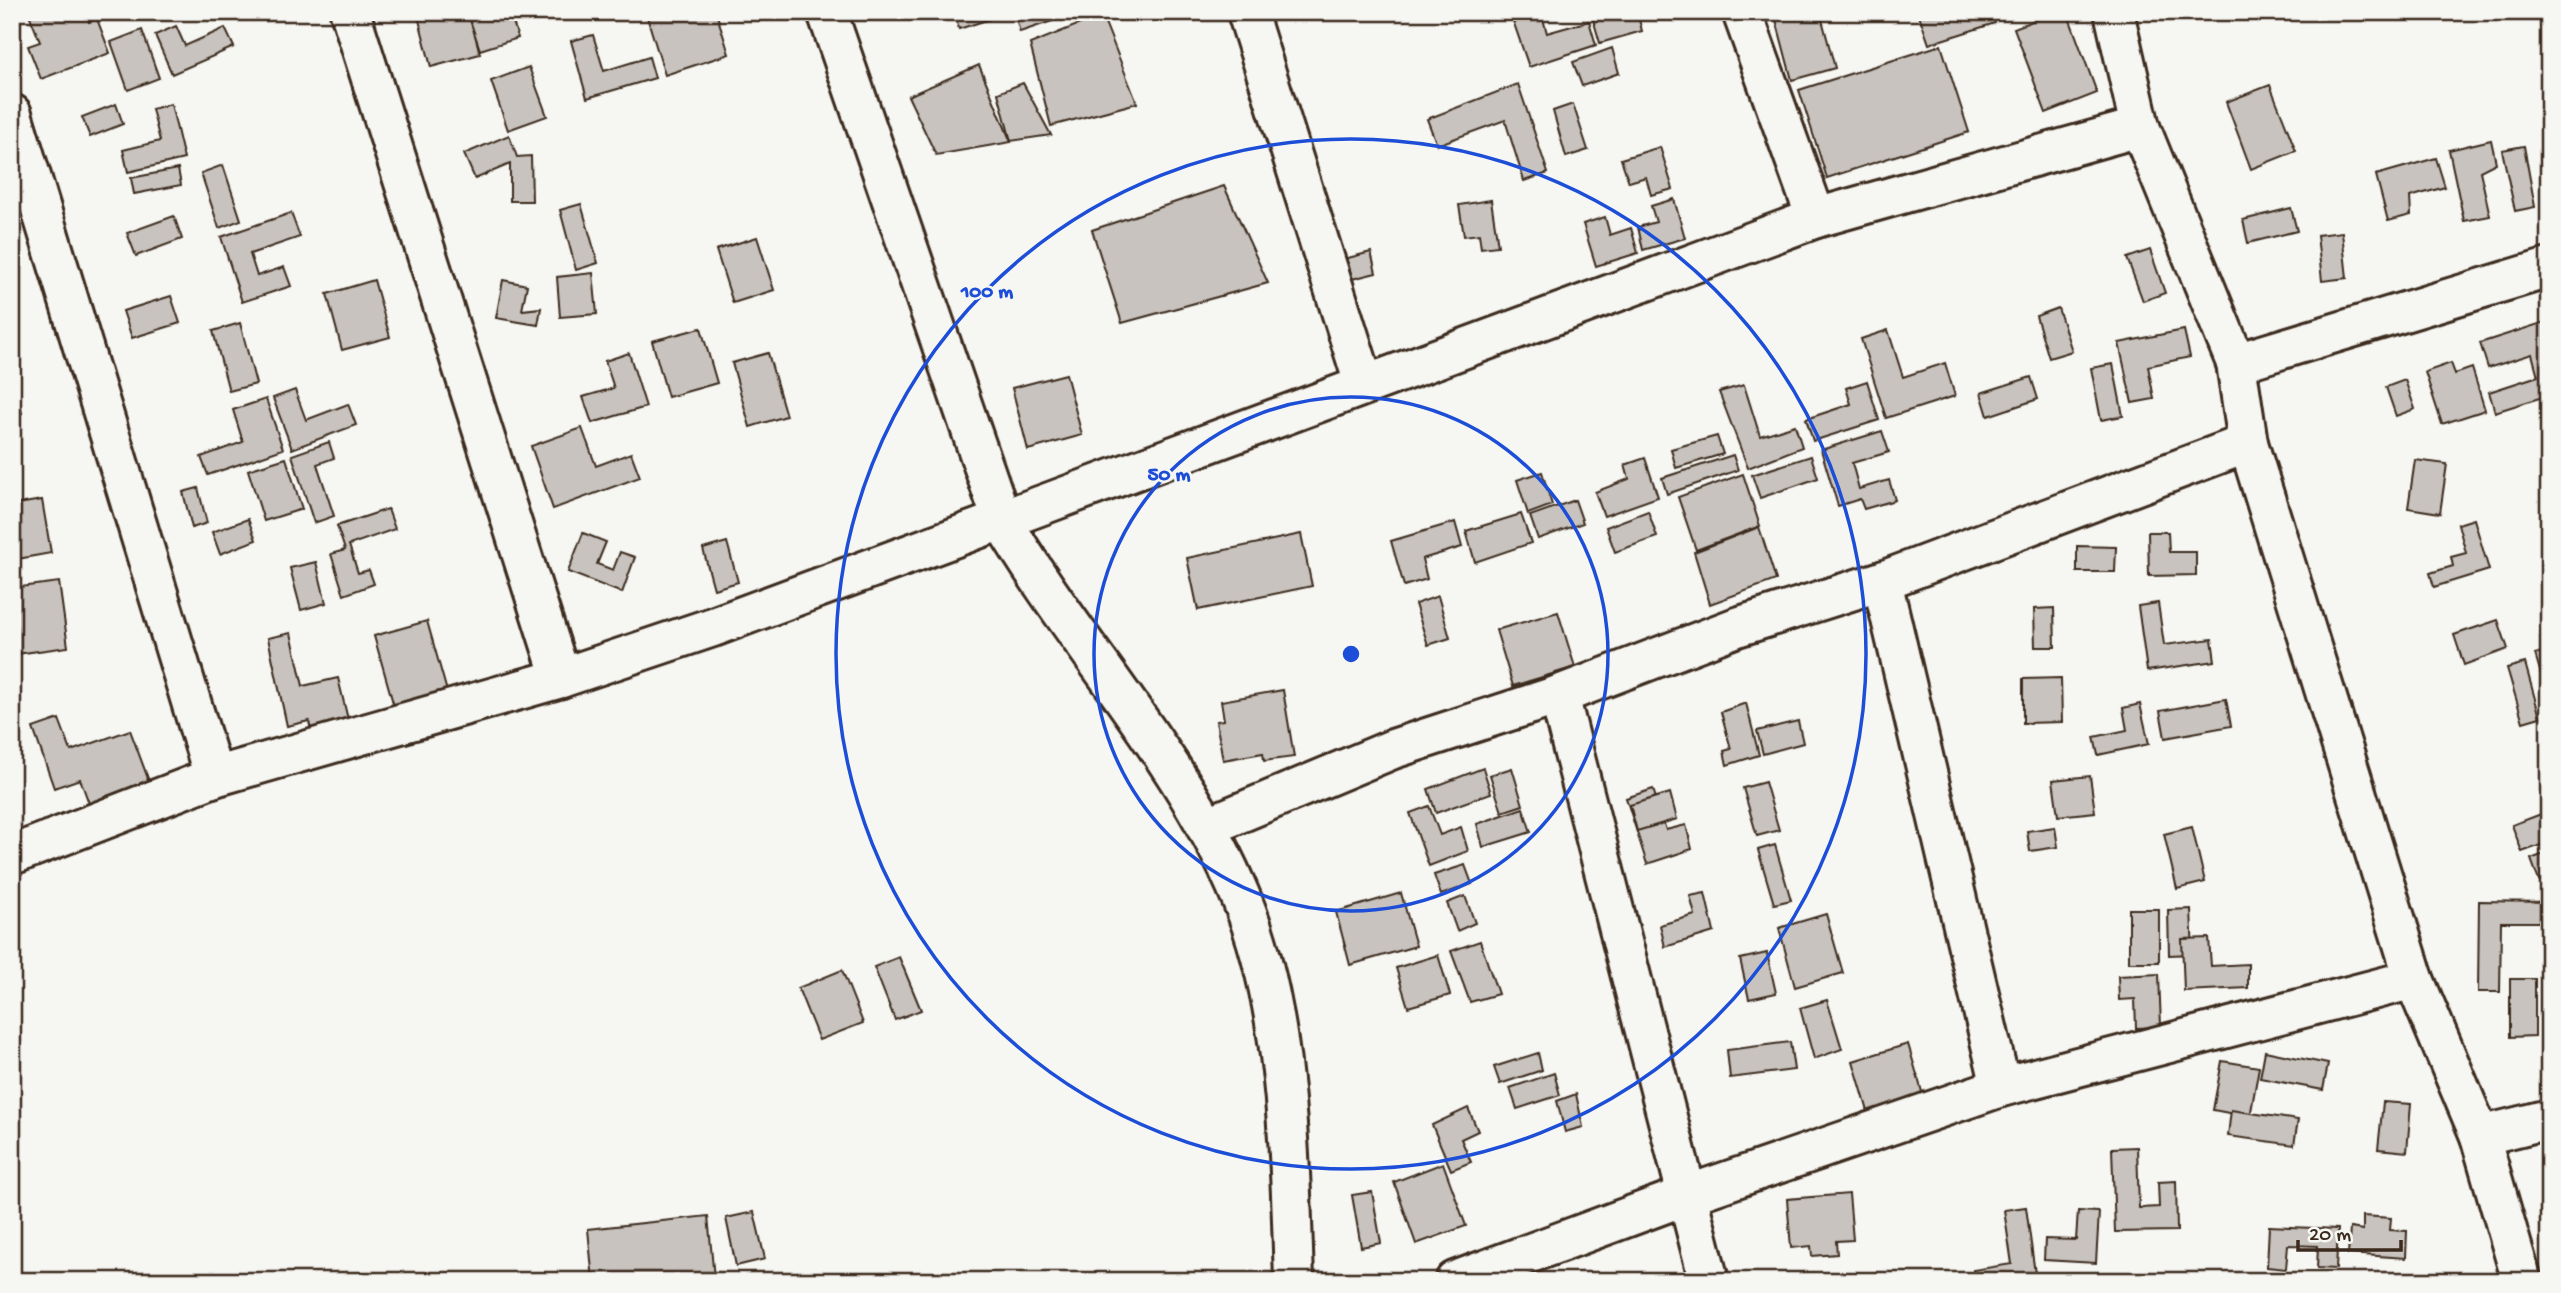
<svg xmlns="http://www.w3.org/2000/svg" width="2561" height="1293" font-family="'Gochi Hand',sans-serif">
<style>
.building{fill:#c8c3be;stroke:#3b2a1e;stroke-width:2}
.lines{fill:none;stroke-linecap:round;stroke-linejoin:round}
.street-casing{stroke:#3b2a1e;stroke-width:44}
.street{stroke:#f6f6f2;stroke-width:38}
.ring{fill:none;stroke:#1d4ed8;stroke-width:3.5}
.centre{fill:#1d4ed8;stroke:#f6f6f2;stroke-width:3.5}
.ring-label{font-size:21px;text-anchor:middle;font-weight:bold;fill:#1d4ed8;stroke:#f6f6f2;stroke-width:5;stroke-linejoin:round;paint-order:stroke}
</style>
<rect width="100%" height="100%" fill="#f6f6f2"/>
<filter id="ink" filterUnits="userSpaceOnUse"><feTurbulence type="fractalNoise" baseFrequency=".0143" numOctaves="2"/><feDisplacementMap in="SourceGraphic" scale="14" xChannelSelector="R" yChannelSelector="G"/><feConvolveMatrix kernelMatrix="1 2 1 2 8 2 1 2 1" color-interpolation-filters="sRGB"/></filter>
<g filter="url(#ink)">
<g class="building">
<path d="M86 12 89 22 97 19 110 53 41 79 28 46 40 42 29 14Z"/>
<path d="M417 12H469L480 54 431 67Z"/>
<path d="M473 12H510L518 38 480 50 468 14Z"/>
<path d="M663 12H716L729 54 665 75 647 17Z"/>
<path d="M954 12H1001L1002 15 959 29Z"/>
<path d="M1014 12H1079L1020 32Z"/>
<path d="M1510 12H1541L1547 33 1589 21 1596 45 1529 67Z"/>
<path d="M1617 12H1637L1642 31 1600 43 1593 19Z"/>
<path d="M1774 12H1820L1835 68 1792 80Z"/>
<path d="M1918 12H1992L1995 23 1929 44Z"/>
<path d="M2056 12H2067L2097 93 2046 113 2014 28Z"/>
<path d="M1102 15 1137 103 1051 126 1030 44Z"/>
<path d="M176 26 185 46 225 28 234 47 172 74 155 35Z"/>
<path d="M142 30 159 78 128 90 111 42Z"/>
<path d="M593 35 604 71 649 57 655 78 587 98 571 41Z"/>
<path d="M1941 45 1969 132 1827 178 1799 90Z"/>
<path d="M1612 48 1619 73 1582 86 1573 62Z"/>
<path d="M979 65 1011 142 936 155 908 96Z"/>
<path d="M529 67 547 116 508 130 491 81Z"/>
<path d="M1023 83 1051 135 1011 141 998 93Z"/>
<path d="M1518 84 1548 173 1524 181 1505 120 1437 145 1427 119Z"/>
<path d="M2270 85 2296 151 2251 169 2226 102Z"/>
<path d="M116 104 123 124 90 137 82 117Z"/>
<path d="M171 104 184 159 128 172 123 150 160 141 152 109Z"/>
<path d="M1573 104 1588 150 1566 157 1553 111Z"/>
<path d="M509 135 517 157 531 156 532 201H510V164L475 179 464 154Z"/>
<path d="M2491 140 2496 163 2480 171 2490 216 2464 221 2449 150Z"/>
<path d="M2524 146 2535 207 2515 211 2502 150Z"/>
<path d="M1660 147 1673 189 1651 195 1646 177 1629 182 1621 159Z"/>
<path d="M2436 158 2445 187 2410 197 2411 215 2388 221 2376 175Z"/>
<path d="M223 165 241 220 219 228 201 173Z"/>
<path d="M178 169 181 185 134 194 131 178Z"/>
<path d="M1224 186 1268 283 1122 323 1092 230Z"/>
<path d="M1674 199 1685 238 1643 250 1638 227 1656 222 1651 206Z"/>
<path d="M1491 200 1498 246 1481 248 1479 234 1464 236 1459 205Z"/>
<path d="M581 204 598 263 576 270 560 210Z"/>
<path d="M2291 208 2297 231 2248 243 2243 220Z"/>
<path d="M291 213 300 237 250 254 257 276 284 267 291 286 242 302 221 237Z"/>
<path d="M174 216 182 239 136 256 127 233Z"/>
<path d="M1605 217 1610 235 1631 228 1638 253 1596 266 1583 224Z"/>
<path d="M2342 232 2347 278 2322 281 2317 235Z"/>
<path d="M757 237 774 290 733 303 716 250Z"/>
<path d="M2150 250 2165 293 2143 301 2127 258Z"/>
<path d="M1371 252 1376 273 1348 280 1344 259Z"/>
<path d="M593 273 597 314 560 317 557 277Z"/>
<path d="M374 280 390 337 342 350 327 294Z"/>
<path d="M503 280 527 285 522 310 541 308 538 325 496 318Z"/>
<path d="M171 296 180 323 132 338 123 311Z"/>
<path d="M2058 308 2072 351 2049 358 2036 316Z"/>
<path d="M2548 321 2549 395 2495 412 2489 392 2538 376 2532 354 2488 368 2480 343Z"/>
<path d="M240 323 256 384 229 391 213 331Z"/>
<path d="M701 328 717 383 668 397 652 341Z"/>
<path d="M1888 330 1903 377 1945 363 1955 396 1886 418 1861 339Z"/>
<path d="M2184 330 2190 357 2148 366 2154 399 2132 403 2119 343Z"/>
<path d="M629 353 646 407 592 423 583 397 614 388 605 361Z"/>
<path d="M768 353 786 416 750 427 732 363Z"/>
<path d="M2451 363 2455 374 2472 368 2485 410 2442 424 2425 372Z"/>
<path d="M2113 364 2123 416 2101 420 2091 368Z"/>
<path d="M1066 374 1082 435 1028 450 1012 388Z"/>
<path d="M2031 377 2038 399 1988 416 1981 393Z"/>
<path d="M2405 380 2415 409 2396 416 2386 387Z"/>
<path d="M12 381 22 413 12 416Z"/>
<path d="M1867 381 1879 420 1813 441 1806 419 1851 404 1846 388Z"/>
<path d="M1744 385 1760 436 1795 425 1802 447 1748 468 1719 392Z"/>
<path d="M295 390 306 420 348 404 356 425 292 449 273 398Z"/>
<path d="M266 399 283 449 208 475 201 457 243 442 233 410Z"/>
<path d="M582 428 596 466 631 453 640 477 553 509 531 446Z"/>
<path d="M1882 431 1889 452 1852 463 1859 489 1889 480 1895 500 1864 509 1860 499 1838 506 1821 450Z"/>
<path d="M1717 436 1723 454 1676 468 1671 449Z"/>
<path d="M329 442 334 458 317 464 334 516 314 523 292 455Z"/>
<path d="M1733 455 1738 470 1667 494 1662 478Z"/>
<path d="M1811 456 1818 478 1760 498 1752 475Z"/>
<path d="M286 458 302 509 264 521 248 470Z"/>
<path d="M1645 458 1658 497 1604 516 1595 492 1629 479 1625 465Z"/>
<path d="M2415 460 2447 464 2440 513 2408 508Z"/>
<path d="M1542 472 1552 505 1528 514 1517 480Z"/>
<path d="M1743 474 1760 526 1696 550 1678 497Z"/>
<path d="M198 488 207 523 192 528 183 492Z"/>
<path d="M42 500 51 553 12 560V505Z"/>
<path d="M1575 500 1583 523 1538 539 1530 516Z"/>
<path d="M388 509 395 529 349 545 358 573 369 570 374 584 344 595 331 554 345 550 337 526Z"/>
<path d="M1648 511 1657 537 1615 552 1606 527Z"/>
<path d="M1521 514 1531 543 1475 562 1466 531Z"/>
<path d="M248 519 256 540 220 554 212 532Z"/>
<path d="M2474 519 2489 570 2434 587 2430 573 2453 566 2451 557 2466 553 2458 524Z"/>
<path d="M1455 522 1462 547 1422 559 1427 579 1404 586 1391 541Z"/>
<path d="M1759 527 1776 580 1710 604 1694 552Z"/>
<path d="M2148 532H2168L2169 552H2196V575L2149 576Z"/>
<path d="M583 533 606 542 597 564 613 570 620 552 635 557 622 593 568 572Z"/>
<path d="M1301 534 1312 586 1198 610 1187 558Z"/>
<path d="M727 542 738 582 714 589 703 549Z"/>
<path d="M2077 546 2116 547 2115 572H2077Z"/>
<path d="M316 562 326 603 301 610 290 568Z"/>
<path d="M59 582 68 647 16 654 12 588Z"/>
<path d="M1438 596 1450 638 1428 645 1415 604Z"/>
<path d="M2158 603 2164 645 2212 639 2215 661 2147 671 2138 606Z"/>
<path d="M2054 608 2055 647H2035L2034 609Z"/>
<path d="M1558 612 1575 667 1513 686 1496 630Z"/>
<path d="M2498 620 2508 649 2464 665 2454 635Z"/>
<path d="M427 621 448 695 395 710 374 636Z"/>
<path d="M291 633 303 686 338 678 351 732 313 741 309 721 287 726 268 638Z"/>
<path d="M2549 650V701L2535 654Z"/>
<path d="M2525 663 2540 717 2523 722 2507 668Z"/>
<path d="M2061 678 2062 722 2023 723V679Z"/>
<path d="M1283 690 1294 757 1264 761 1263 753 1223 760 1216 721 1224 720 1221 701Z"/>
<path d="M2226 699 2231 726 2165 738 2160 711Z"/>
<path d="M1746 703 1759 755 1727 765 1724 751 1731 749 1721 712Z"/>
<path d="M2140 704 2149 744 2098 755 2094 737 2127 730 2123 708Z"/>
<path d="M59 719 71 751 130 730 150 784 90 806 80 779 54 788 33 728Z"/>
<path d="M1798 721 1803 743 1763 754 1757 731Z"/>
<path d="M1483 768 1491 793 1436 813 1428 789Z"/>
<path d="M1512 768 1523 805 1502 812 1490 775Z"/>
<path d="M2090 776 2095 812 2058 816 2053 780Z"/>
<path d="M1765 782 1779 830 1757 836 1743 788Z"/>
<path d="M1653 789 1666 830 1686 825 1692 849 1647 864 1626 798Z"/>
<path d="M1670 793 1677 819 1637 831 1630 805Z"/>
<path d="M1429 806 1440 835 1461 827 1468 851 1429 866 1410 813Z"/>
<path d="M1523 808 1531 832 1483 847 1477 824Z"/>
<path d="M2549 811V842L2522 852 2512 825Z"/>
<path d="M2055 827 2058 847 2030 851 2027 831Z"/>
<path d="M2192 827 2205 882 2177 889 2164 834Z"/>
<path d="M1775 845 1791 900 1774 904 1758 850Z"/>
<path d="M2549 852V878L2539 881 2531 859Z"/>
<path d="M1465 865 1472 884 1441 895 1434 875Z"/>
<path d="M1401 893 1416 946 1350 965 1336 912Z"/>
<path d="M1705 893 1714 932 1665 947 1660 925 1695 915 1690 896Z"/>
<path d="M1465 896 1475 923 1457 931 1447 903Z"/>
<path d="M2479 901 2549 902V922H2501L2500 992H2478Z"/>
<rect x="2129" y="909" width="30" height="53"/>
<path d="M2191 909 2193 954 2169 955 2168 910Z"/>
<path d="M1826 914 1843 973 1795 987 1779 928Z"/>
<path d="M2209 938 2211 966 2248 964V988L2184 991 2182 939Z"/>
<path d="M1480 941 1498 994 1470 1002 1451 951Z"/>
<path d="M1767 953 1776 993 1749 999 1740 959Z"/>
<path d="M1438 955 1450 995 1408 1007 1396 968Z"/>
<path d="M899 957 921 1010 895 1020 874 967Z"/>
<path d="M842 970 863 1023 819 1040 798 988Z"/>
<path d="M2159 974 2161 1027 2136 1028 2135 999 2119 1000 2118 976Z"/>
<path d="M2510 979H2535V1036L2510 1037Z"/>
<path d="M1827 1000 1842 1049 1814 1059 1800 1008Z"/>
<path d="M1790 1042 1794 1070 1730 1078 1727 1050Z"/>
<path d="M1908 1044 1925 1102 1870 1118 1853 1061Z"/>
<path d="M2265 1051 2328 1064 2323 1090 2260 1078Z"/>
<path d="M1538 1053 1542 1070 1500 1084 1494 1067Z"/>
<path d="M2222 1061 2259 1067 2250 1117 2213 1110Z"/>
<path d="M1554 1073 1560 1095 1517 1109 1510 1088Z"/>
<path d="M1576 1094 1583 1127 1565 1132 1557 1101Z"/>
<path d="M2383 1102 2411 1104 2407 1152 2378 1149Z"/>
<path d="M1468 1108 1478 1131 1461 1139 1471 1162 1451 1170 1432 1125Z"/>
<path d="M2231 1110 2298 1120 2294 1145 2228 1136Z"/>
<path d="M2137 1147 2139 1208 2159 1207 2158 1182 2176 1181 2177 1231 2115 1232 2112 1148Z"/>
<path d="M1443 1163 1466 1226 1416 1244 1394 1182Z"/>
<path d="M1372 1192 1381 1243 1361 1247 1352 1195Z"/>
<path d="M1849 1194 1853 1240 1836 1241 1837 1254 1812 1256 1811 1246 1791 1248 1787 1199Z"/>
<path d="M2026 1207 2036 1281H1974L1973 1270 2012 1264 2004 1210Z"/>
<path d="M2078 1211 2099 1212 2096 1263 2044 1260 2045 1239 2076 1240Z"/>
<path d="M754 1212 765 1259 736 1266 726 1218Z"/>
<path d="M708 1216 714 1278 593 1281 588 1229Z"/>
<path d="M2363 1216 2391 1218 2390 1230 2407 1231 2406 1258 2348 1254 2350 1228 2363 1230Z"/>
<path d="M2269 1226 2338 1229 2336 1269 2317 1268 2318 1246 2288 1245 2286 1269 2267 1267Z"/>
<path d="M1645 1275 1646 1281H1599Z"/>
</g>
<g class="lines">
<g class="street-casing">
<g id="street">
<path d="M350 12 561 678"/>
<path d="M827 12 1002 520C1078 649 1185 760 1242 900 1288 1013 1290 1160 1294 1281"/>
<path d="M1247 12 1364 384"/>
<path d="M2114 12 2140 127 2236 363"/>
<path d="M12 114 214 777"/>
<path d="M1816 218 2140 127"/>
<path d="M1882 581 2001 1087"/>
<path d="M1559 695 1709 1281"/>
<path d="M1206 827 1393 749 1559 695 1737 627 1882 581 2248 443"/>
<path d="M12 855 214 777 561 678 713 627 1816 218 1742 12"/>
<path d="M2480 1136 2549 1119"/>
<path d="M1455 1281 1687 1195 2001 1087 2414 979"/>
<path d="M2522 1281 2480 1136 2414 979 2248 443 2236 363 2549 268"/>
</g>
</g>
<use href="#street" class="street"/>
</g>
</g>
<g class="ring">
<circle cx="1351" cy="654" r="257"/>
<circle cx="1351" cy="654" r="515"/>
</g>
<circle cx="1351" cy="654" r="10" class="centre"/>
<g class="ring-label">
<text x="987" y="297">100 m</text>
<text x="1169" y="480">50 m</text>
</g>
<rect width="2561" height="1293" fill="none" stroke="#f6f6f2" stroke-width="42"/>
<rect x="21" y="21" width="2519" height="1251" fill="none" stroke="#3b2a1e" stroke-width="2.5" filter="url(#ink)"/>
<path d="M2298 1240v10h103v-10" fill="none" stroke="#3b2a1e" stroke-width="3.5"/>
<text x="2309" y="1240" font-size="21" fill="#3b2a1e" stroke="#f6f6f2" stroke-width="5" paint-order="stroke">20 m</text>
</svg>
